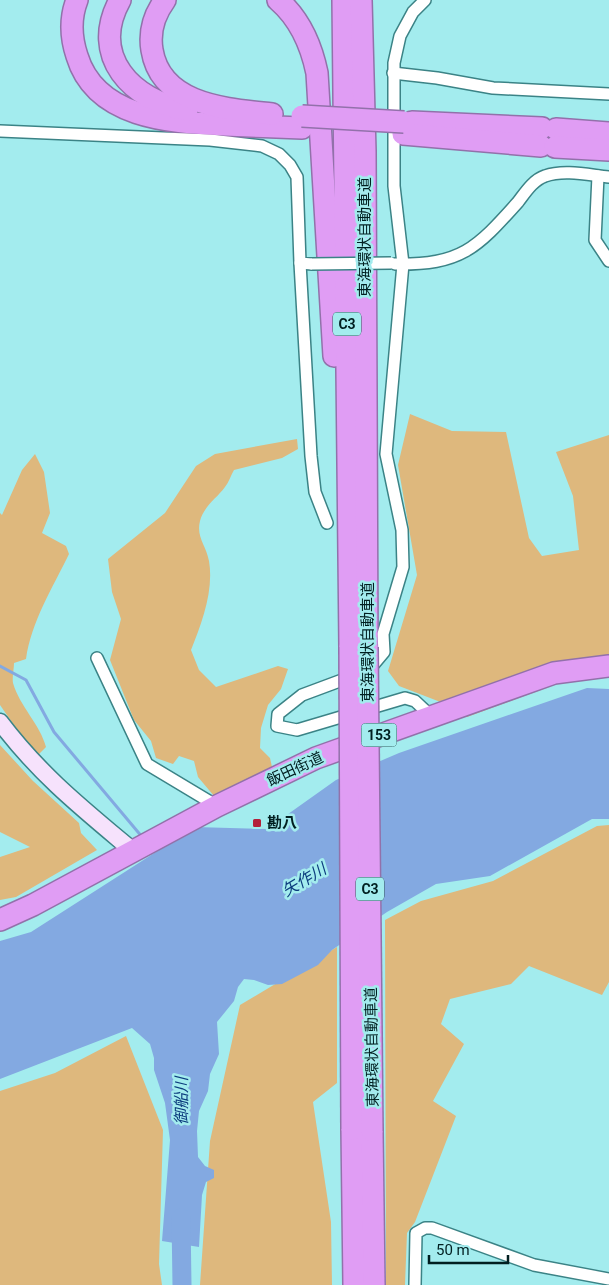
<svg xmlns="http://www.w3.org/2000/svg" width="609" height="1285" font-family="Roboto,'Noto Sans JP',sans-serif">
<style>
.green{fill:#deb87d}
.water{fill:#83a9e1}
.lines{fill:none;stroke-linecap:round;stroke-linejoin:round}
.stream{stroke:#83a9e1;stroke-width:3}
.river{stroke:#83a9e1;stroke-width:19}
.street-casing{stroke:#3b8386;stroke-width:14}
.secondary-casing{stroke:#3b8386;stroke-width:19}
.highway-casing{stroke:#9271aa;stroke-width:24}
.street{stroke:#fff;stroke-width:11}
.secondary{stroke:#f6e2fc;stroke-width:16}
.highway{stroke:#e09df4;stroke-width:21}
.street-bridge-casing{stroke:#3b8386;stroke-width:14;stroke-linecap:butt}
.highway-bridge-casing{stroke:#9271aa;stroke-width:24;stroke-linecap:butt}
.street-bridge{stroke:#fff;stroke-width:11}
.highway-bridge{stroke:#e09df4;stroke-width:21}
.poi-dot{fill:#b3203a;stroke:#a3ecee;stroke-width:2}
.labels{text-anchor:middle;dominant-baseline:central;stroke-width:5;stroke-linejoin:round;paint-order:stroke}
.shield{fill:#a3ecee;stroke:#325c5e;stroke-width:1}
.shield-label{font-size:14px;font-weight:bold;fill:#011f20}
.street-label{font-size:15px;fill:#011f20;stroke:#a3ecee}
.poi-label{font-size:15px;font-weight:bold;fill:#011f20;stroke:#a3ecee;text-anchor:start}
.water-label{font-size:16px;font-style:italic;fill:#0b3b7d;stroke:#a3ecee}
</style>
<rect width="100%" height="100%" fill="#a3ecee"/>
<g class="green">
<path d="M410 414 452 431 506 432 529 538 542 556 579 550 573 496 556 452 609 435V665L467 717 443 703 399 686 388 671 417 575 398 465Z"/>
<path d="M297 439 298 449 282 458 234 470C231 475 229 482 225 487 216 499 204 506 200 521 196 537 206 545 209 561 214 590 202 623 191 650L199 670 216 687 278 666 288 669 281 689 268 705 261 728 260 748 270 758 272 767 214 796 198 777 194 761 179 756 173 764 156 758 151 741 134 720 110 660 121 619 112 592 108 559 165 513 196 466 215 454Z"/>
<path d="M35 454 44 472 50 513 42 533 66 546 69 554C53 587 31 622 26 659L14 663C14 669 12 677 13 683 20 707 40 724 46 747L36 757 0 705V513L2 515 22 470Z"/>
<path d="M0 745 33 781 79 823 81 833 97 850 16 897 0 900V857L30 847 0 832Z"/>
<path d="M609 825V982L602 995 529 966 511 984 450 999 441 1024 464 1044 433 1101 456 1116 415 1222 407 1233 405 1285H386L385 920 421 901 493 881 597 826Z"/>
<path d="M337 947V1083L313 1102 331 1222 332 1285H200L210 1141 240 1005Z"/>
<path d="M126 1036 163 1130 159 1264 162 1285H0V1091L55 1073Z"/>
</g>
<path class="water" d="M587 688 609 689V819H592L490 876 436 884 387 912 332 950 318 965 282 984 268 985 254 980 244 979 238 987 234 1001 217 1022 219 1054 210 1074 208 1091 199 1111 197 1131 198 1157 205 1166 214 1170V1178L206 1182 202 1195 199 1247 162 1241 170 1140 165 1103 154 1070V1058L150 1044 132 1028 0 1079V941L31 932 195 827 267 829 336 780 399 753Z"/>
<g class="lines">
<path class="stream" d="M0 666 26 680 54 732 143 838"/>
<path class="river" d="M181 1218 182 1285"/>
<g class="street-casing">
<g id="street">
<path d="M393 73 437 78 493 88 609 94"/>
<path d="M0 131 210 140 262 146 279 154 290 165 297 177 300 263 312 264"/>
<path d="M598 176 595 240 609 261"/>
<path d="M300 263 311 456 315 492 327 523"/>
<path d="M395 264C461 265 476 249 518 202 525 193 533 180 545 176 564 169 589 175 609 177"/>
<path d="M97 658 147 764 217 806"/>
<path d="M368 671 384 652 383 634 403 567 402 530 386 454 403 264 394 186V63L400 36 413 12 425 0"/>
<path d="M353 676 302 695 278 714 277 726 297 730 405 698 415 701 431 716"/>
<path d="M415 1285 416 1233 425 1228H432L534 1265 609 1279"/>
</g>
</g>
<g class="secondary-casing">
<path id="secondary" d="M0 722C40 775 83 809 133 851"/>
</g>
<g class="highway-casing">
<g id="highway">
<path d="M77 0C70 18 71 38 77 56 96 119 171 122 225 125 251 126 276 127 302 128"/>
<path d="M120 0C89 56 132 101 187 110"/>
<path d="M165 0C154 15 149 32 152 50 161 106 228 109 272 114"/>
<path d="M278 0C300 19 311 44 317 73L334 356"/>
<path d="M343 0 350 647"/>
<path d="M361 0 365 151 367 647"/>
<path d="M412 122 542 128"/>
<path d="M556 129 609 133"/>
<path d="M403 134 541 146"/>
<path d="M555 147 609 150"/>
<path d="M0 920 33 905 217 806 316 758 554 673 609 666"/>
<path d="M352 1129 354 1285"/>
<path d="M372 1131 374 1285"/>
</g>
</g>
<use href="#street" class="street"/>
<use href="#secondary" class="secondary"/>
<use href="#highway" class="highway"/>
<g class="street-bridge-casing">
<path id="street-bridge" d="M312 264 391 263"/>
</g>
<g class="highway-bridge-casing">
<g id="highway-bridge">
<path d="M302 116 404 122"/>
<path d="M350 647 352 1129"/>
<path d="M367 647 372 1131"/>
</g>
</g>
<use href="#street-bridge" class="street-bridge"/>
<use href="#highway-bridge" class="highway-bridge"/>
</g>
<rect class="poi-dot" x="252" y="818" width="10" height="10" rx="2.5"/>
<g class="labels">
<g class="shield">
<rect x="333" y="312.5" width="28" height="23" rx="4"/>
<rect x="361.5" y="723.5" width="35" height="23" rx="4"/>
<rect x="356" y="877.5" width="28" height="23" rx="4"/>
</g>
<g class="shield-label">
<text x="347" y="324">C3</text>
<text x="379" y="735">153</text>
<text x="370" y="889">C3</text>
</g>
<g class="street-label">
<text transform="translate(365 237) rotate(-90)">東海環状自動車道</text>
<text transform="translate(368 642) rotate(-90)">東海環状自動車道</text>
<text transform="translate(295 769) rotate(-25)">飯田街道</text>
<text transform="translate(372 1047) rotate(-91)">東海環状自動車道</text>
</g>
<g class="poi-label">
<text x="267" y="823">勘八</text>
</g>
<g class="water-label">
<text transform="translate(304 880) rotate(-31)">矢作川</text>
<text transform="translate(181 1101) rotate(-90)">御船川</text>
</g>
</g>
<path d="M429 1255v8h79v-8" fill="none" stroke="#011f20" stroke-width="2.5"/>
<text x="436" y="1255" font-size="15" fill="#011f20" stroke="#a3ecee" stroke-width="4" paint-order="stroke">50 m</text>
</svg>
